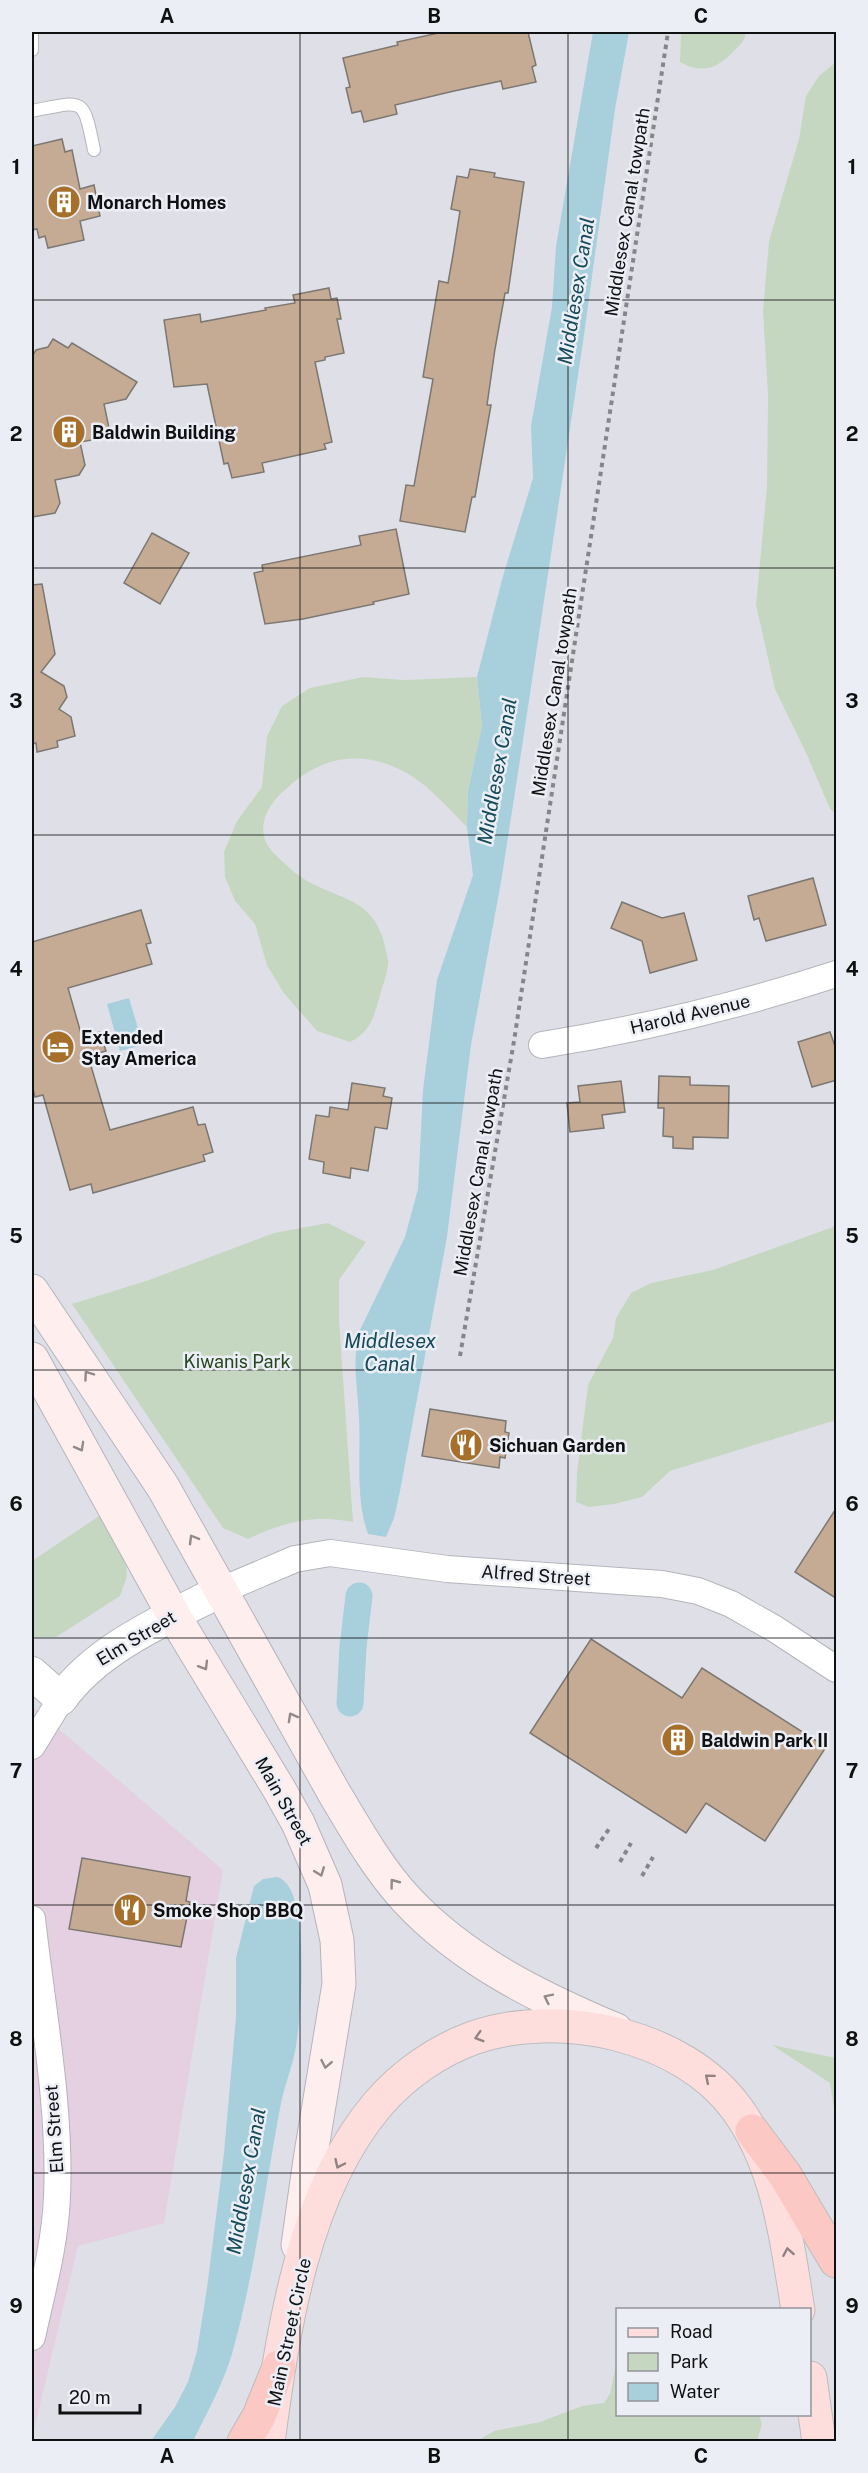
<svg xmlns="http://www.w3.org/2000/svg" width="868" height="2473" font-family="'Public Sans',sans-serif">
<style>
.commercial{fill:#e4d0e0}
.green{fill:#c6d7c1}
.water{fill:#a7cfdc}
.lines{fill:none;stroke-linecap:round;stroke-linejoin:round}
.canal{stroke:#a7cfdc;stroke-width:27}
.building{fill:#c5ab93;stroke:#7c7772;stroke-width:1.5}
.service-casing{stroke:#b4b5bc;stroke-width:14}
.minor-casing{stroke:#b4b5bc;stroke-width:28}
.tertiary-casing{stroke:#b4b5bc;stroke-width:34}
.secondary-casing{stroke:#b4b5bc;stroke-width:35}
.primary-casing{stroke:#bcbcbd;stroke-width:35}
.motorway-casing{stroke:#bcbcbd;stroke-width:35}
.path{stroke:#85868b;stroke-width:4;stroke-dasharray:4.5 4.5;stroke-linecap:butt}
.service{stroke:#fff;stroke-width:12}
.minor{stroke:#fff;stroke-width:26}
.tertiary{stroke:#fff;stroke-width:32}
.secondary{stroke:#feeeed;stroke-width:33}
.primary{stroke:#fddedc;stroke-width:33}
.motorway{stroke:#fcc8c4;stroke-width:33}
.oneway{stroke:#928a8a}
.oneway2{stroke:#928181}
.grid{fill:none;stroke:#0f1012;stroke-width:1.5;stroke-opacity:0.55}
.labels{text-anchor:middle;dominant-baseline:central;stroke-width:5;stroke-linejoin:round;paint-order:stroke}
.poi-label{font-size:18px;font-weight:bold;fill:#0f1012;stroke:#eceef5;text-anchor:start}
.street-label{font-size:18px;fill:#0f1012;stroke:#eceef5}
.park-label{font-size:18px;fill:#25451d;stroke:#eceef5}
.water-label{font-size:20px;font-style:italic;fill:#134958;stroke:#eceef5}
.neatline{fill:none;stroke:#0f1012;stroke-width:2}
.grid-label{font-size:20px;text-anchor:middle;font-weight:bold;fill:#0f1012}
</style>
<rect width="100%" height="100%" fill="#dfe0e7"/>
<path class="commercial" d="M32 1706 223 1870 164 2223 78 2246 32 2438Z"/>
<g class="green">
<path d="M681 32H746C745 41 741 44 734 51 717 69 702 74 680 62Z"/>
<path d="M836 62V814L830 809 807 755 775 689 756 605 767 487 768 395 763 311 769 241 799 139 806 96 819 76Z"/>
<path d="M363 677 405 680 477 677 482 726 468 791 467 827C449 809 431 788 410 775 366 749 323 754 286 789 272 801 260 817 264 836 266 846 274 854 282 861 290 869 301 878 311 883 344 900 373 901 384 942 385 949 389 958 388 964 387 974 383 985 380 995 374 1016 371 1032 350 1042L317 1031 283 992 267 965 255 924 235 901 225 877 224 852 237 821 262 787 267 736 282 706 310 688Z"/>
<path d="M328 1223 366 1242 339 1280V1320L353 1522C314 1514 284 1522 248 1539L223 1528 72 1304 149 1280 274 1233Z"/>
<path d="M836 1226V1420L670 1471 642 1497 614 1504 589 1507 576 1502 577 1473 588 1385 613 1338 616 1318 631 1293 651 1283 713 1270Z"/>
<path d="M102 1514 126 1560 127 1576 120 1596 56 1637H33L32 1561Z"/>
<path d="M772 2045 836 2058V2121L830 2083Z"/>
<path d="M617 2360 618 2414 759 2415 762 2424 757 2441H477L494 2431 540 2422 582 2406 604 2403 610 2394Z"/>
</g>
<g class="water">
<path d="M593 32H629L615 109 583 342 520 760 501 882 471 1045 447 1237 400 1491 394 1518 386 1537 368 1534C355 1497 361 1457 359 1418 358 1388 351 1360 360 1330L405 1237 418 1189 423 1090 437 980 473 875 467 827 468 791 482 726 477 677 503 576 533 478 531 426 552 307 556 246Z"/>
<path d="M129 998 143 1045 120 1051 107 1004Z"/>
<path d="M277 1877C312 1885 301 2018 296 2046 293 2065 285 2084 281 2103 265 2187 255 2272 232 2354 223 2384 207 2413 193 2441H151L175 2407 188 2382 197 2351 207 2288 224 2153 236 2017V1958L254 1886 263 1879Z"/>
</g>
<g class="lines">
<path class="canal" d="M350 1703 353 1647 359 1596"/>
</g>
<g class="building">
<path d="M443 32H528L536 65 532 67 536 82 503 89 501 81 454 91 395 105 397 114 364 122 361 111 352 113 346 88 350 87 343 58 398 45 397 42Z"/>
<path d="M62 139 65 152 72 150 80 189 94 185 100 216 80 221 84 240 48 248 45 236 39 238 37 229 32 230V146Z"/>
<path d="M470 169 495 173 494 177 524 182 508 293H505L495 349 487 405H491L475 497H472L465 532 400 521 406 485 414 486 433 379 423 377 439 281 448 283 453 255 460 211 451 209 457 176 468 178Z"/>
<path d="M329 288 331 299 337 298 341 319H337L344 353 325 357V360L315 362 332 442 324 444 326 449 262 463 264 472 232 478 228 463 224 464 207 384 174 387 164 320 200 314 201 322 266 310 265 308 295 303 293 295Z"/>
<path d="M53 339 68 348 72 343 137 382 126 399 104 404 109 428 103 438 80 442 85 465 79 475 55 480 60 503 55 513 32 517V357L36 350 48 347Z"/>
<path d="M396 529 409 594 373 602 374 604 303 619 265 624 254 573 263 571 262 565 361 545 359 536Z"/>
<path d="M152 533 189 553 160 604 124 583Z"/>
<path d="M42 584 55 654 41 672 64 686 67 697 59 709 71 717 75 736 57 741 58 747 37 752 36 743 32 744V585Z"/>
<path d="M813 878 826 925 766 941 759 918 754 920 748 896Z"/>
<path d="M622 902 662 918 684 913 697 960 650 973 642 941 611 928Z"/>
<path d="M141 910 151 943 146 944 152 964 68 988 82 1037 100 1032 106 1051 88 1056 110 1130 193 1107 198 1125 205 1124 213 1152 203 1155 205 1161 93 1193 91 1184 70 1190 43 1095 35 1097 32 1085V942Z"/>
<path d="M830 1032 837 1052V1080L812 1087 798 1042Z"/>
<path d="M659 1076 690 1077V1085L729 1086 728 1138 693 1137V1149L673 1148V1137L663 1136 664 1108H658Z"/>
<path d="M621 1081 625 1112 602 1115 604 1128 570 1132 567 1103 580 1102 578 1086Z"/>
<path d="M352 1083 385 1088 383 1096 392 1098 387 1129 375 1127 368 1171 351 1168 350 1178 323 1173 324 1162 309 1159 316 1115 329 1117 330 1107 348 1110Z"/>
<path d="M430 1409 506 1421 505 1432 509 1433 505 1458 500 1457 499 1468 422 1456Z"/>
<path d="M837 1507V1599L795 1572Z"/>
<path d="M591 1639 682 1698 702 1668 826 1747 765 1841 706 1803 686 1833 530 1733Z"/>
<path d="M82 1858 190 1877 186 1901 190 1902 181 1947 69 1929Z"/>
</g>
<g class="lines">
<g class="service-casing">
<g id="service">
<path d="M32 34V50"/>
<path d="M32 111C84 101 83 95 94 150"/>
</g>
</g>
<g class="minor-casing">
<g id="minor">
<path d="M542 1045C642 1029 741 1005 836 974"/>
<path d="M222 1590 295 1559 330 1553 447 1569 662 1584 698 1591 731 1604 775 1629 836 1669"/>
<path d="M32 1746 61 1699"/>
<path d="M32 1919C42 2009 61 2107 57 2197 55 2245 42 2291 32 2337"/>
</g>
</g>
<g class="tertiary-casing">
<path id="tertiary" d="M32 1673 61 1699C98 1647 167 1619 222 1590"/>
</g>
<g class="secondary-casing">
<g id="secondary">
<path d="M32 1291 163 1487 333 1791C355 1828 378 1869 407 1900 464 1961 540 1998 616 2030"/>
<path d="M32 1359 174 1616 279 1789 298 1823 325 1885 337 1940 339 1984 310 2160 298 2245"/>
</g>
</g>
<g class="primary-casing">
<g id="primary">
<path d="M810 2378 819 2442"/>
<path d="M268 2442C283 2330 303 2192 378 2104 403 2075 437 2051 473 2038 558 2008 683 2034 737 2109 779 2167 787 2242 798 2310"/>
</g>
</g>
<g class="motorway-casing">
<g id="motorway">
<path d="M752 2131 785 2175 836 2261"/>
<path d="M244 2442 259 2416 279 2367"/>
</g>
</g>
<g class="path">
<path d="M460 1356 514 1041 668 32"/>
<path d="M596 1848 609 1829"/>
<path d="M620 1862 631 1843"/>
<path d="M642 1876 653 1857"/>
</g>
<use href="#service" class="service"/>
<use href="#minor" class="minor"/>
<use href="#tertiary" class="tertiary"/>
<use href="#secondary" class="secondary"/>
<use href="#primary" class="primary"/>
<use href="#motorway" class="motorway"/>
</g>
<defs><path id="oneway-chevron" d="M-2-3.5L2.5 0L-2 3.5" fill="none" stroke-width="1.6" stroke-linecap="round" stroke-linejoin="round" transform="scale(1.5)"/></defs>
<g class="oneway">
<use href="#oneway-chevron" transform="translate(88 1375) rotate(-125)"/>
<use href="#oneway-chevron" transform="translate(80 1447) rotate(61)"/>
<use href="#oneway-chevron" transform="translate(193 1539) rotate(-120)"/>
<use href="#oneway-chevron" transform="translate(204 1666) rotate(59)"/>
<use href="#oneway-chevron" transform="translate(292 1717) rotate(-119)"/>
<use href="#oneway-chevron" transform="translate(320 1872) rotate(69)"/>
<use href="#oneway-chevron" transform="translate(394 1883) rotate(-127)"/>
<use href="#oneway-chevron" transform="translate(548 1998) rotate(-154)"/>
<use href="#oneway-chevron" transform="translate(326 2064) rotate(101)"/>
</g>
<g class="oneway2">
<use href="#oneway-chevron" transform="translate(479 2037) rotate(163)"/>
<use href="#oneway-chevron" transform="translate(709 2078) rotate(-140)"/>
<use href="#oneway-chevron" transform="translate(339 2164) rotate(115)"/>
<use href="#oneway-chevron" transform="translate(788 2252) rotate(-100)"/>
</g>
<path class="grid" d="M300 32V2442M568 32V2442M32 300H836M32 568H836M32 835H836M32 1103H836M32 1370H836M32 1638H836M32 1905H836M32 2173H836"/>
<defs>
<g id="building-disc" transform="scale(1.725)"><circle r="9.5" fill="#a6702a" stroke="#eceef5"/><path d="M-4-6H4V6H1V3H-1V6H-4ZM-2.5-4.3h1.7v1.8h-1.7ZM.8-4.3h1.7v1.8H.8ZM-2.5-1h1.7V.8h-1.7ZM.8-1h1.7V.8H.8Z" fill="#fff"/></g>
<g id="hotel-disc" transform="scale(1.725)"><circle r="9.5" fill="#a6702a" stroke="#eceef5"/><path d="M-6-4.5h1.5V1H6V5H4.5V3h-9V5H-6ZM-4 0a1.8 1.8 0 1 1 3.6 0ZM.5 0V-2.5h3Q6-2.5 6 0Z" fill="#fff"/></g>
<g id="restaurant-disc" transform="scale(1.725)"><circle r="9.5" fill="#a6702a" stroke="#eceef5"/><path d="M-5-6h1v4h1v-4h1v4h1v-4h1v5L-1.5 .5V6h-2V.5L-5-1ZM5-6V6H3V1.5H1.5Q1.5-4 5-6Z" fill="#fff"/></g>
</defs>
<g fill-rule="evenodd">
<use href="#building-disc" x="64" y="202"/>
<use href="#building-disc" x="69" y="432"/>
<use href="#hotel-disc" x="58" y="1047"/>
<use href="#restaurant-disc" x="466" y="1445"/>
<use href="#building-disc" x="678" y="1740"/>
<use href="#restaurant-disc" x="130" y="1910"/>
</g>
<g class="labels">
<g class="poi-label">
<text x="87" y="202">Monarch Homes</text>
<text x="92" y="432">Baldwin Building</text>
<text x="81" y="1037">Extended<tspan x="81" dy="21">Stay America</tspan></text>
<text x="489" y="1445">Sichuan Garden</text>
<text x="701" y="1740">Baldwin Park II</text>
<text x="153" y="1910">Smoke Shop BBQ</text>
</g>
<g class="street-label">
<text transform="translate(627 212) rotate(-81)">Middlesex Canal towpath</text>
<text transform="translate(554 692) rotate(-81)">Middlesex Canal towpath</text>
<text transform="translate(690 1014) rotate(-13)">Harold Avenue</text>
<text transform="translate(478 1172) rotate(-80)">Middlesex Canal towpath</text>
<text transform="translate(536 1575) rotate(4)">Alfred Street</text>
<text transform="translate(136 1638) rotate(-31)">Elm Street</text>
<text transform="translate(284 1801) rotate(61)">Main Street</text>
<text transform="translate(54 2129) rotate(-94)">Elm Street</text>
<text transform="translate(289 2332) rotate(-78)">Main Street Circle</text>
</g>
<g class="park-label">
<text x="237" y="1361">Kiwanis Park</text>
</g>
<g class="water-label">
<text transform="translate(576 291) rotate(-81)">Middlesex Canal</text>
<text transform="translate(497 771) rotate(-80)">Middlesex Canal</text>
<text x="390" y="1341">Middlesex<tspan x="390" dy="23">Canal</tspan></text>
<text transform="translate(246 2181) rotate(-80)">Middlesex Canal</text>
</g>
</g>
<rect width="868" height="2473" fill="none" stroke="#eceef5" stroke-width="66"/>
<rect x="616" y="2308" width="195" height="108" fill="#eceef5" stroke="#94959a" stroke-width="1.5"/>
<rect x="628" y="2328" width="30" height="9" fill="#fddedc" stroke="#94959a" stroke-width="1.5"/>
<text x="670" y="2338" font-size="18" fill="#0f1012">Road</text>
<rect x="628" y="2353" width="30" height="18" fill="#c6d7c1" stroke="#94959a" stroke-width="1.5"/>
<text x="670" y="2368" font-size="18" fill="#0f1012">Park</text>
<rect x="628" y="2383" width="30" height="18" fill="#a7cfdc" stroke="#94959a" stroke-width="1.5"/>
<text x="670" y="2398" font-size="18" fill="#0f1012">Water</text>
<path d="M60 2404v9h80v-9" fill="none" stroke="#0f1012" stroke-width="3"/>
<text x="69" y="2404" font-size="18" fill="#0f1012" stroke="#eceef5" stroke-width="4.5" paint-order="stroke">20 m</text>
<rect x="33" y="33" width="802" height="2407" class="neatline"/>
<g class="grid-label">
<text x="167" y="23">A</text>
<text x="434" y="23">B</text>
<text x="701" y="23">C</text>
<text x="16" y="174">1</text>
<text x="852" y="174">1</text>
<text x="16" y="441">2</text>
<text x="852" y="441">2</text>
<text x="16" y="708">3</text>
<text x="852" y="708">3</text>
<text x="16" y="976">4</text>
<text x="852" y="976">4</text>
<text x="16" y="1243">5</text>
<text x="852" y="1243">5</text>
<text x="16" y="1511">6</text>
<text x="852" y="1511">6</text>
<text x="16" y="1778">7</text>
<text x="852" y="1778">7</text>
<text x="16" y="2046">8</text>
<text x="852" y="2046">8</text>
<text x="16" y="2313">9</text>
<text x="852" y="2313">9</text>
<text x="167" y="2463">A</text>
<text x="434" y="2463">B</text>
<text x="701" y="2463">C</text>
</g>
</svg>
